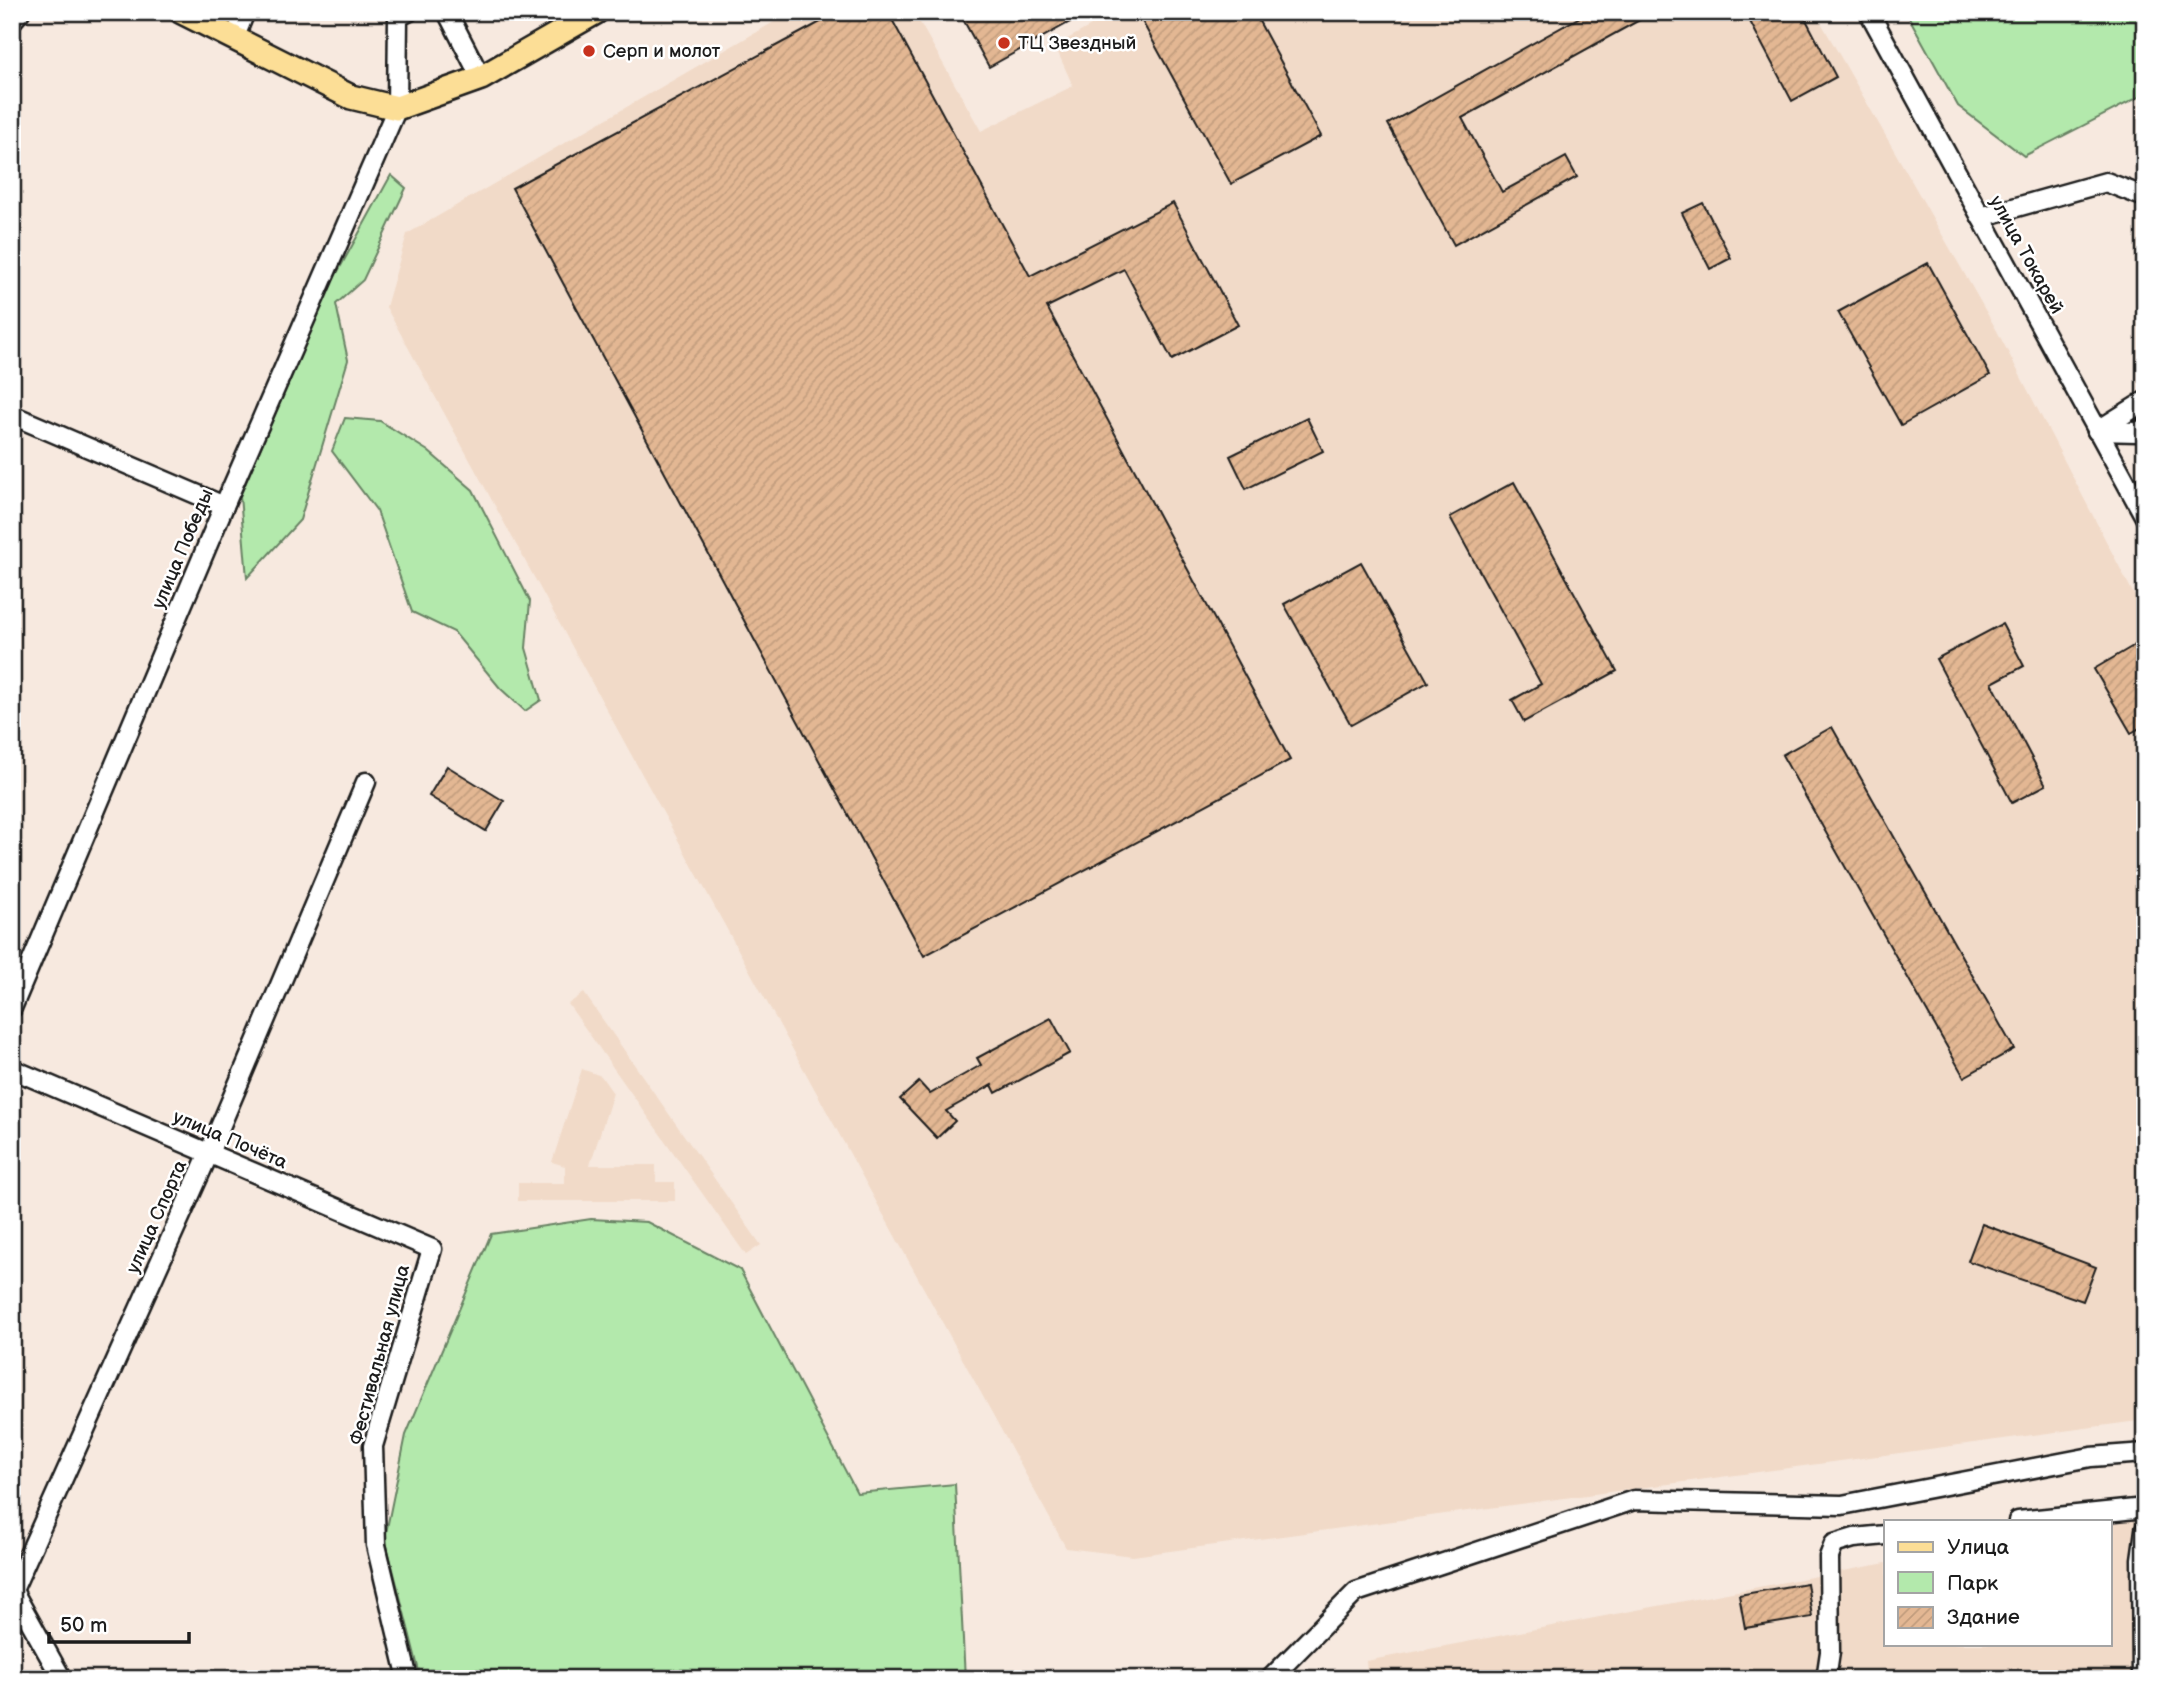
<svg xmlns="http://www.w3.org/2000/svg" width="2157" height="1691" font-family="'Balsamiq Sans',sans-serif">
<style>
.built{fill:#f1dac8}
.green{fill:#b3e9ac;stroke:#688264;stroke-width:2}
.building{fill:url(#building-hatch);stroke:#1c1c1c;stroke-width:2}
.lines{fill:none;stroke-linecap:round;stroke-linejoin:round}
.minor-casing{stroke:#1c1c1c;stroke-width:23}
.major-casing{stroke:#1c1c1c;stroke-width:28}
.minor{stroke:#fff;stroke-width:18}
.major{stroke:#fcde96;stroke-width:23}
.poi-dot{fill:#c8321e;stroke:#fff;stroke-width:2.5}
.labels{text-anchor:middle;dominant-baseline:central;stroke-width:5;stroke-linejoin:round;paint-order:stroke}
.poi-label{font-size:19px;fill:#1c1c1c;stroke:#fff;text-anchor:start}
.street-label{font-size:19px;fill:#1c1c1c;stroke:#fff}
</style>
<defs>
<pattern id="building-hatch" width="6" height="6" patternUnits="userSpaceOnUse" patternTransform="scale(1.75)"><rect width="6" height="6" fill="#e3b793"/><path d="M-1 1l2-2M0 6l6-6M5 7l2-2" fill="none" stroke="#c29d7e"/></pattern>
</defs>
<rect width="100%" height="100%" fill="#f7e9df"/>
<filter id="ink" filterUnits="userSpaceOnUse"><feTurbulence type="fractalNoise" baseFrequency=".0143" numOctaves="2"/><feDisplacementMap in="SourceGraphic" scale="14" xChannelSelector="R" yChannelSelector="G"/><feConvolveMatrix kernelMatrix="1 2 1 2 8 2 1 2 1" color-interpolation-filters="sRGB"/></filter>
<g filter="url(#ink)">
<g class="built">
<path d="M791 12H914L981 131 1073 86 1055 46 1107 17 1105 12H1815L1996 329 2145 616V1420L1133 1556 1066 1548 386 307 407 234Z"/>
<path d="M584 993 761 1245 746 1255 568 1004Z"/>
<path d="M582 1069 601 1076 613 1093 590 1165H656V1182H675V1201H518V1183H565V1166L552 1162Z"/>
<path d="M2145 1518V1679H1368L1366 1661 1886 1563V1644H2110V1524Z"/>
</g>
<g class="green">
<path d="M1906 12H2145V94L2024 156 1958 106Z"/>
<path d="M391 175 406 188 363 280 336 304 348 360 300 520 247 578 240 496 331 284Z"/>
<path d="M345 418 380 421 428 451 473 490 530 601 526 648 541 700 525 711 500 688 454 632 412 612 377 511 332 451Z"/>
<path d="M591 1219 647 1222 740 1270 857 1493 955 1484 965 1679H421L385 1538 406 1435 491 1234Z"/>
</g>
<g class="building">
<path d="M839 12H888L1030 276 1173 203 1238 325 1172 360 1124 269 1047 307 1290 760 924 956 512 188Z"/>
<path d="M959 12H1088L989 67Z"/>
<path d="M1137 12H1254L1321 136 1231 184Z"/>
<path d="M1589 12H1654L1462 118 1502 192 1566 157 1577 177 1454 245 1388 124Z"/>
<path d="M1745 12H1802L1836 77 1792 101Z"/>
<path d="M1703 203 1731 258 1710 269 1682 213Z"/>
<path d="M1928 263 1990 375 1901 425 1838 312Z"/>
<path d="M1307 418 1323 451 1246 489 1230 456Z"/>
<path d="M1514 482 1617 671 1524 722 1512 700 1541 684 1450 517Z"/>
<path d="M1361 562 1428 682 1351 725 1284 604Z"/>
<path d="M2002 624 2024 666 1992 683 2046 785 2012 803 1936 659Z"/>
<path d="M2140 642 2145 650V725L2131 733 2094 669Z"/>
<path d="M1832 727 2014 1049 1964 1077 1782 755Z"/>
<path d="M447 766 504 801 486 831 429 796Z"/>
<path d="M1051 1018 1070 1053 996 1093 992 1085 946 1111 955 1121 937 1138 900 1099 919 1082 930 1094 981 1065 977 1058Z"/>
<path d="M1982 1224 2096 1267 2083 1301 1968 1261Z"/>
<path d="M1807 1583 1812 1617 1745 1628 1739 1595Z"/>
</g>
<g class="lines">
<g class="minor-casing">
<g id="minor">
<path d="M447 12 481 78"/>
<path d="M1869 12 2145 517"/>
<path d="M12 21 20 12"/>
<path d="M234 39 245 12"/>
<path d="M1981 217 2106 182 2145 197"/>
<path d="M12 415 224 506"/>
<path d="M2097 431 2145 401"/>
<path d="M2097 431 2137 432 2145 428"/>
<path d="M12 1008 224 506 397 108 398 17 408 12"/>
<path d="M12 1069 432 1249 373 1446 376 1545 408 1679"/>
<path d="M2018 1521 2145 1508"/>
<path d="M12 1589 62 1679"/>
<path d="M13 1590 209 1153 366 782"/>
<path d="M1270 1679 1356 1592 1634 1500 1842 1505 2091 1457 2145 1453"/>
<path d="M1826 1679 1830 1652 1829 1557 1834 1544 1854 1538 1886 1535"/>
<path d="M2142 1679 2141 1559 2145 1530"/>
</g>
</g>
<g class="major-casing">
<path id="major" d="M182 12 351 97 397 108 481 78 596 12"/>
</g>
<use href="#minor" class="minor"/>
<use href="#major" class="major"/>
</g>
</g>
<g class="poi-dot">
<circle cx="1004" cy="43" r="7"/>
<circle cx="589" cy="51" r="7"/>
</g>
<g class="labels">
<g class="poi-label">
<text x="1018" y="43">ТЦ Звездный</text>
<text x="603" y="51">Серп и молот</text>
</g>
<g class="street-label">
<text transform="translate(2026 255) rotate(61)">улица Токарей</text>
<text transform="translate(183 549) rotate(-67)">улица Победы</text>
<text transform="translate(230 1140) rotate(23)">улица Почёта</text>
<text transform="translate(157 1217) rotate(-66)">улица Спорта</text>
<text transform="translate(380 1355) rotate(-75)">Фестивальная улица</text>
</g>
</g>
<rect width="2157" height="1691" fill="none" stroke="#fff" stroke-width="42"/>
<rect x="21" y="21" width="2115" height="1649" fill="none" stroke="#1c1c1c" stroke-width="2.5" filter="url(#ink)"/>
<rect x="1884" y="1520" width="228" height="126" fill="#ffffff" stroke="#a4a4a4" stroke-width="2"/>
<rect x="1898" y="1542" width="35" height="10" fill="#fcde96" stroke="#a4a4a4" stroke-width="2"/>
<text x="1947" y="1554" font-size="21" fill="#1c1c1c">Улица</text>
<rect x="1898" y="1572" width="35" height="21" fill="#b3e9ac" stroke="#a4a4a4" stroke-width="2"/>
<text x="1947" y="1590" font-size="21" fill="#1c1c1c">Парк</text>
<rect x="1898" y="1607" width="35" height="21" fill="url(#building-hatch)" stroke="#a4a4a4" stroke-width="2"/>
<text x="1947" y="1624" font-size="21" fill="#1c1c1c">Здание</text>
<path d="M49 1632v10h140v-10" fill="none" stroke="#1c1c1c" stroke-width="3.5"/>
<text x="60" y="1632" font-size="21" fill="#1c1c1c" stroke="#ffffff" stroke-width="5" paint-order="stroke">50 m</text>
</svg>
